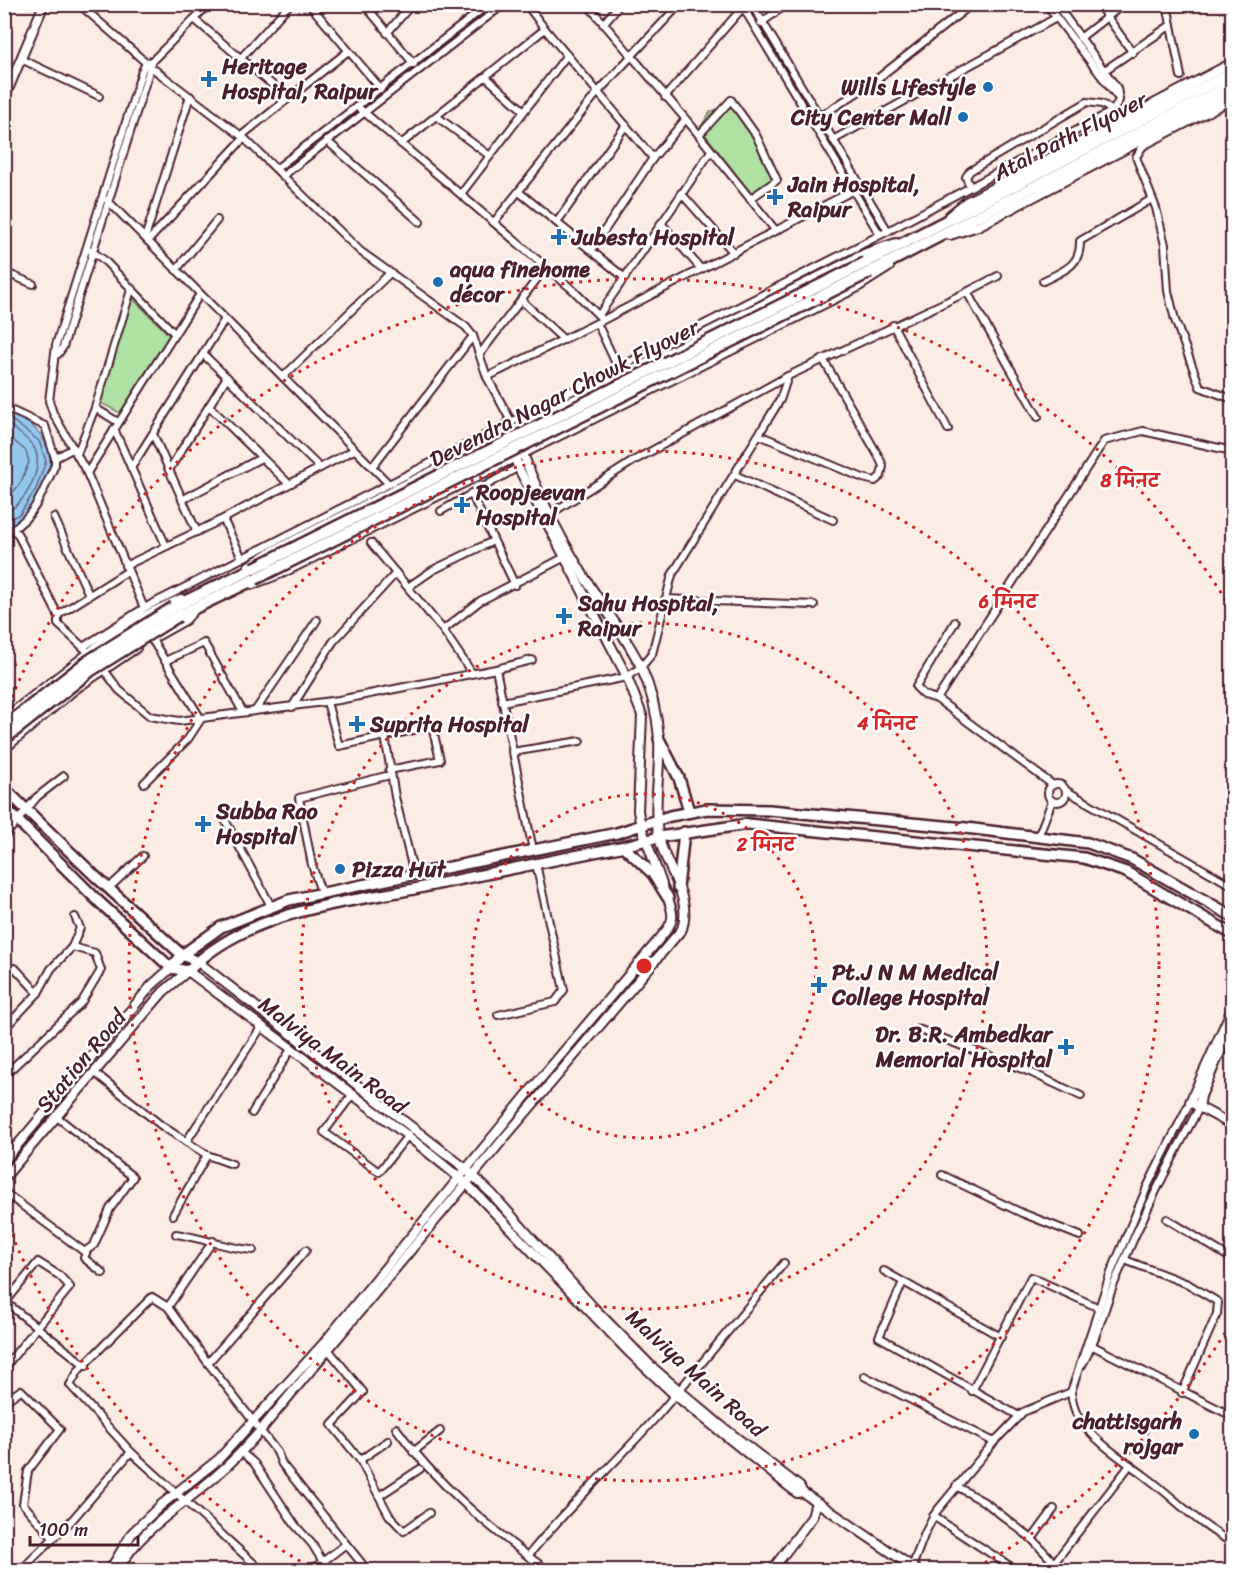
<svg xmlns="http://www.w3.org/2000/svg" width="1237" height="1575" font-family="Sriracha,'Playpen Sans Deva',sans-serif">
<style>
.green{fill:#aee1a2;stroke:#7c8066;stroke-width:1.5}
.water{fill:#92c8f0;stroke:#7584a1;stroke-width:1.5}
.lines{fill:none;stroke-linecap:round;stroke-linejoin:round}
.shore{stroke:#67637a;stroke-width:1.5}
.minor-casing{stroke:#4a1f2b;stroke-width:10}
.tertiary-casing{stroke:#4a1f2b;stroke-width:12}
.primary-casing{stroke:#4a1f2b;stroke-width:14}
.trunk-casing{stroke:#4a1f2b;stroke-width:15}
.minor{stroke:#fff;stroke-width:6}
.tertiary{stroke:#fff;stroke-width:8}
.primary{stroke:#fff;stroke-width:9}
.trunk{stroke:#fff;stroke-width:10}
.trunk-bridge-casing{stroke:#4a1f2b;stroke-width:15;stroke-linecap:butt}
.trunk-bridge{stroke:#fff;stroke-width:10}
.ring{fill:none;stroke:#d62828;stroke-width:3;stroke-dasharray:3 6}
.poi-dot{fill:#1f6fb2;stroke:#fff;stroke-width:2}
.labels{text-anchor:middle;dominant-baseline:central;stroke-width:5;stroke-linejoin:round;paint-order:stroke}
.poi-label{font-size:22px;font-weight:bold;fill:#4a1f2b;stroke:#fff;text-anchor:start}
.street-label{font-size:22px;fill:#4a1f2b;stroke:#fff}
.centre{fill:#d62828;stroke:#fff;stroke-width:3}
.ring-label{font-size:18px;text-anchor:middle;font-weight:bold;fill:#d62828;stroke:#fff;stroke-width:5;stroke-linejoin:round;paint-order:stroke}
</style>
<rect width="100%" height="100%" fill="#fcece6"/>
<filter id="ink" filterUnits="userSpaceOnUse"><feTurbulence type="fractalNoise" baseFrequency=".0167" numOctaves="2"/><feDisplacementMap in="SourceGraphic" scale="12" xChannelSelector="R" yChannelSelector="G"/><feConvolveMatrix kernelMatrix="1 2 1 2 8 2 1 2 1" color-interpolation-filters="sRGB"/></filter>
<g filter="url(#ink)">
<g class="green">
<path d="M725 106H738L778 180 753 196 700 128 710 112Z"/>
<path d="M132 298 170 336 122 414 99 402Z"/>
</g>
<path class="water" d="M4 408C45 427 64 456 38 497 28 513 23 522 5 527Z"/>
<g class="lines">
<g class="shore">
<path d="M4 414 39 441 46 461 36 489 20 514 4 521"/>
<path d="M4 422C13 428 27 438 33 446 47 465 24 507 4 513"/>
<path d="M4 433 26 451 29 462 21 482 4 504"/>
</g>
<g class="minor-casing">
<g id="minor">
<path d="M79 4 151 67 244 138 360 251 466 327 473 336 487 377 512 423"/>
<path d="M309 4 381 89"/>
<path d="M364 4 414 64"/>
<path d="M526 4 545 29"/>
<path d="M587 4 695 130 776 231"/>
<path d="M741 4 880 235"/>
<path d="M752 4 888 231"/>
<path d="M1046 4 1119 99"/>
<path d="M1098 4 1133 53"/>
<path d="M1230 4 1231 9"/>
<path d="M194 19 288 98"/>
<path d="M761 23 787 4"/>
<path d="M603 24 620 4"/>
<path d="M1171 25 1181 76"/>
<path d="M387 33 412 4"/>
<path d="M1080 38 1124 4"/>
<path d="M241 58 290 4"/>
<path d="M21 59 99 96"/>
<path d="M1105 70 1171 25 1167 4"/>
<path d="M4 73 14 75"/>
<path d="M486 77 524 111"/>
<path d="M190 96 145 238 389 484"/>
<path d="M665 97 745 5"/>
<path d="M1232 100 1143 146 1136 157 1156 208 1165 245 1168 291 1175 320 1200 387 1232 399"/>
<path d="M358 107 573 290 603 320"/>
<path d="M436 116 490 156"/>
<path d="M819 117 872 83 972 4"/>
<path d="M699 135 731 100 756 135 777 180 750 199"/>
<path d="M241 136 347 52"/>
<path d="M833 140 1056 18"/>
<path d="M327 141 420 222"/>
<path d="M401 144 545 29 653 158"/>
<path d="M277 168 489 4"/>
<path d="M284 175 504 4"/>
<path d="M970 187 966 177 970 171 1087 102 1102 104 1113 111"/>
<path d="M519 192 625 278"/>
<path d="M681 193 734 253"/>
<path d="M461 194 567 55"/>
<path d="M107 200 145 238"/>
<path d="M494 222 598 92 680 4"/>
<path d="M557 222 626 125"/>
<path d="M661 223 701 269"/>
<path d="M148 241 244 138"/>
<path d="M592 249 653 158 685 120"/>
<path d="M90 250 104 260 174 333"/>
<path d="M176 270 217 220"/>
<path d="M4 272 33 284"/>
<path d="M998 276 967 292 1038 417"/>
<path d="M1043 281C1063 271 1081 266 1080 241L1152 199"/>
<path d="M521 300 564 340"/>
<path d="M599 315 711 151"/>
<path d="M597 323 618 368"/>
<path d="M893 325 948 429"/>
<path d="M58 354 63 347 151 65"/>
<path d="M203 354 320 468"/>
<path d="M480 354 546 267"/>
<path d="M283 377 390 273"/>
<path d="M487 377 603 320 854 190"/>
<path d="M209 406 289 484"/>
<path d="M4 407 45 426 55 458 74 448"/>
<path d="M95 408 118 422"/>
<path d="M114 429 166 546"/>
<path d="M153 434 197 532"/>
<path d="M759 435 863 478 875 481 881 476 883 466 879 457 823 359"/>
<path d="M77 454 95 408 131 290"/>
<path d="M372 467 473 336"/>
<path d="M131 468 225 319"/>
<path d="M169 470 227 377"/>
<path d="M87 473 200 294"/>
<path d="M735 475 833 520"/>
<path d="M471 493 515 585"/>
<path d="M182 500 261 458"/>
<path d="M441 511 524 464"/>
<path d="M547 516 635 460 788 376 967 292"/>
<path d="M54 517 89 595"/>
<path d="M223 519 242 558"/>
<path d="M12 529C35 517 44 488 55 465V458"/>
<path d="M4 530 10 529 17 533 58 615V624L85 649"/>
<path d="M371 543 443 630 472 673"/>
<path d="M125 566 223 519 354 450"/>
<path d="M408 587 433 570 493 541"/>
<path d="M665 599 814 605"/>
<path d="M144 608 87 473 53 413 49 401 56 345 142 71 146 63 153 60 209 4"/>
<path d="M58 615 128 571"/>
<path d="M955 622 916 687 924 695 937 699 1053 785"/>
<path d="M443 630 480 601 569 555"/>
<path d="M83 647 144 608 888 231 1113 111 1119 100 1117 88 1056 4"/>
<path d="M165 661 204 643 243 712"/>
<path d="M102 667 119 690 150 716 179 721 339 700 496 669 533 850"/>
<path d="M496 669 532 660"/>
<path d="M937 699 1104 441 1143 431 1232 451"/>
<path d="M327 702 339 746 432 726 440 760 389 770"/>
<path d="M502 702 627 677 641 667 652 654 672 575 780 400 788 376"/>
<path d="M292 707 333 642 396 573"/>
<path d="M255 711 317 620"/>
<path d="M385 736 395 797 414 874"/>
<path d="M512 752 580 741"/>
<path d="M144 783 188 739 201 719 151 638"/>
<circle cx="1057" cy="793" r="9"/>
<path d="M1067 791 1231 885"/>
<path d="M224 818 271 906"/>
<path d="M4 837 37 797 64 776"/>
<path d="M1038 837 1052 801"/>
<path d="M109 888 143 856"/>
<path d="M321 892 312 865 299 798 390 775"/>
<path d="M72 947 80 928 75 917"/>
<path d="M4 969 15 968 38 993 4 1029"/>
<path d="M498 1015 555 1002 564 990 536 864"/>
<path d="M918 1029 1030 1072 1081 1096"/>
<path d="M94 1072 162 1126 207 1155 232 1164"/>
<path d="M7 1073 81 1003 101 970 95 953 72 947 51 969 38 993"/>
<path d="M353 1094 324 1132 379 1172 409 1134"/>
<path d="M1190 1102 1148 1185 1110 1275 1071 1392C1072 1402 1074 1410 1079 1418 1096 1443 1121 1458 1145 1476 1175 1498 1198 1525 1232 1542"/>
<path d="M252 1113 291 1049"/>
<path d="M57 1117 133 1177 110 1209 94 1245 87 1250 84 1258 103 1273"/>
<path d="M186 1142 262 1026"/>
<path d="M942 1175 1022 1213 1080 1236"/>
<path d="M4 1192 86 1253"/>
<path d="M173 1215 207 1155"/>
<path d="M1167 1219 1232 1259"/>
<path d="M176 1234C203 1238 226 1248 253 1250"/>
<path d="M213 1241 168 1307 208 1363 277 1452 282 1464 367 1570"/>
<path d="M1125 1260 1188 1284 1218 1302 1217 1314 1182 1393"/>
<path d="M884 1271 1001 1337"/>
<path d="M903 1282 879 1337 1019 1416"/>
<path d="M4 1301 86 1366"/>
<path d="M168 1307 152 1297 79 1370 70 1385 131 1452 261 1570"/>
<path d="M1091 1345 1232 1416"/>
<path d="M327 1348 363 1392 332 1425 360 1460 389 1515 404 1531 429 1513"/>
<path d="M208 1363 306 1250"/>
<path d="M1082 1365C1098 1338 1104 1307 1116 1279 1141 1220 1168 1164 1199 1108"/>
<path d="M4 1368 70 1287 60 1276 38 1262 6 1302"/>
<path d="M864 1376 994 1442"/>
<path d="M972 1391 1031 1277 1097 1307"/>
<path d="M4 1402 21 1390 60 1429 28 1471 23 1504 53 1538"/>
<path d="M396 1428C437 1485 491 1529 547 1570"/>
<path d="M241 1452 254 1463 295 1525 312 1544 328 1570"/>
<path d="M413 1452 440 1431"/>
<path d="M360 1460 388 1441"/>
<path d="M956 1486 986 1503 1032 1539 1054 1509"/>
<path d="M379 1496 420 1469"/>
<path d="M933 1516 1016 1570"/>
<path d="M1032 1539 1061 1570"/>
<path d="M528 1556C568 1506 616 1463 658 1415 701 1365 742 1314 784 1263"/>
<path d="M1054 1563 1130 1465"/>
<path d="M912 1567 925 1533 936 1512 994 1442 1023 1412 1071 1392"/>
<path d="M21 1570 72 1520 131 1452"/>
<path d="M312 1570 346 1544"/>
</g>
</g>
<g class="tertiary-casing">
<g id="tertiary">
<path d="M4 99 44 4"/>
<path d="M949 216 966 202 1232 63"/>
<path d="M950 235 978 226 1232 93"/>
<path d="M508 433 518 467 627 677 642 715 638 811 641 826 662 884"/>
<path d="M249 566 273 551 866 253 896 243"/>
<path d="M253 584 282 573 856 288 889 267"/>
<path d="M151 639 185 620 193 611"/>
<path d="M4 719 125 625 181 599"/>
<path d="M4 749 75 689 136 648"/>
<path d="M198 962 466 1169 492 1194 593 1307 652 1367 720 1425 800 1487 802 1492 917 1570"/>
<path d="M1232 1009 1190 1102 1232 1125"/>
<path d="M1199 1108 1201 1096 1232 1025"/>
<path d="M4 1161 151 986 171 968"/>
<path d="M4 1178 163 992 188 971 408 1136 467 1184 629 1352 675 1395 797 1493 802 1492"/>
<path d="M110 1570 132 1533 161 1505 219 1459 323 1344 531 1090 661 937C676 920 674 915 667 895"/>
<path d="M118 1570C139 1529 184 1505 218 1474 233 1461 247 1446 260 1431L505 1137 682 929C693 896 664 866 658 834 653 802 661 770 659 738 657 714 651 689 641 667 626 636 603 607 585 578 558 534 530 479 515 430"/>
<path d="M772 1570 812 1517 816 1502"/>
</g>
</g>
<g class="primary-casing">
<g id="primary">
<path d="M659 739 679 778 689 811"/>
<path d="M4 788 95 876 182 955 198 962"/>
<path d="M4 807 96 899 171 968 188 971C248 910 340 904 419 888 486 874 553 860 620 847L659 837 748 824 1084 858 1126 872 1232 934"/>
<path d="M624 847 653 874 668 898"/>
<path d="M678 888 684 832"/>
<path d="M171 968 182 955 221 927 289 900 617 833 670 816 707 809 769 810 966 828 1088 843 1132 859 1232 916"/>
</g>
</g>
<g class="trunk-casing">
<g id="trunk">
<path d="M865 263 1232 73"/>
<path d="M870 272 1232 84"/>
<path d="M174 607 254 568"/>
<path d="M178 616 255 579"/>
</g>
</g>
<use href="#minor" class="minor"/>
<use href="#tertiary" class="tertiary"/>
<use href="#primary" class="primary"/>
<use href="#trunk" class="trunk"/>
<g class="trunk-bridge-casing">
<g id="trunk-bridge">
<path d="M254 568 865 263"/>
<path d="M255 579 870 272"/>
<path d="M4 727 88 661 174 607"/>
<path d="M4 739 90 671 178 616"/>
</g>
</g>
<use href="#trunk-bridge" class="trunk-bridge"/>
</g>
</g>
<g class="ring">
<circle cx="644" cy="966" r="172"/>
<circle cx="644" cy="966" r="343"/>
<circle cx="644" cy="966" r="515"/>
<path d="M1230 1325A687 687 0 0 1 972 1570M316 1570A687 687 0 0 1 5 1218M5 714A687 687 0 0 1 1230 607"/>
</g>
<g class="poi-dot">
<path d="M206 70h6v6h6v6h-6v6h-6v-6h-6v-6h6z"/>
<circle cx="988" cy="87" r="6"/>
<circle cx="963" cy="117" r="6"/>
<path d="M772 188h6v6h6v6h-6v6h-6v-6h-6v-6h6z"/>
<path d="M556 228h6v6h6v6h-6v6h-6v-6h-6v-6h6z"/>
<circle cx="438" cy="282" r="6"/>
<path d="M459 496h6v6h6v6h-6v6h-6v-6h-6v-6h6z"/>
<path d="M561 607h6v6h6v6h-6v6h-6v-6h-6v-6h6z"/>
<path d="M354 715h6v6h6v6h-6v6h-6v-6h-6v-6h6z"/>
<path d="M200 815h6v6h6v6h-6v6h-6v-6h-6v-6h6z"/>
<circle cx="340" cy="869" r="6"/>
<path d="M816 976h6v6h6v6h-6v6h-6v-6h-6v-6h6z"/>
<path d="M1063 1038h6v6h6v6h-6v6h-6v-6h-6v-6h6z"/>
<circle cx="1194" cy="1434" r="6"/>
</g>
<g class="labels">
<g class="poi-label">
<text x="222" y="66">Heritage<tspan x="222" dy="25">Hospital, Raipur</tspan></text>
<text x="976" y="87" text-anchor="end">Wills Lifestyle</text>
<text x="951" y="117" text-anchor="end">City Center Mall</text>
<text x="788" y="184">Jain Hospital,<tspan x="788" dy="25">Raipur</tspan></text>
<text x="572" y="237">Jubesta Hospital</text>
<text x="450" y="269">aqua finehome<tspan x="450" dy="25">décor</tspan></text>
<text x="476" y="492">Roopjeevan<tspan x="476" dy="25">Hospital</tspan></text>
<text x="578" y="603">Sahu Hospital,<tspan x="578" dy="25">Raipur</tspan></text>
<text x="370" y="724">Suprita Hospital</text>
<text x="216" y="811">Subba Rao<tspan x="216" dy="25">Hospital</tspan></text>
<text x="352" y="869">Pizza Hut</text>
<text x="832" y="972">Pt.J N M Medical<tspan x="832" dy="25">College Hospital</tspan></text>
<text x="1052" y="1034" text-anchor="end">Dr. B.R. Ambedkar<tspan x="1052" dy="25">Memorial Hospital</tspan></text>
<text x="1182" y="1421" text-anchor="end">chattisgarh<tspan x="1182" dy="25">rojgar</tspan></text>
</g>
<g class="street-label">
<text transform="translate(1070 136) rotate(-27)">Atal Path Flyover</text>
<text transform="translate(564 393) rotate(-27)">Devendra Nagar Chowk Flyover</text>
<text transform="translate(333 1055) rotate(37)">Malviya Main Road</text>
<text transform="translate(81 1061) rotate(-50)">Station Road</text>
<text transform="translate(696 1373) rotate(42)">Malviya Main Road</text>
</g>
</g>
<circle cx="644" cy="966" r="9" class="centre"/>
<g class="ring-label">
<text x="1130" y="487">8 मिनट</text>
<text x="1008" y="608">6 मिनट</text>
<text x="887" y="730">4 मिनट</text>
<text x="766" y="851">2 मिनट</text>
</g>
<rect width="1237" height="1575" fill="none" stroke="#fff" stroke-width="24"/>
<rect x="12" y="12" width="1213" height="1551" fill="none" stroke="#4a1f2b" stroke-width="2" filter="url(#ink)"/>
<path d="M30 1536v9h108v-9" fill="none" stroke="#4a1f2b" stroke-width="3"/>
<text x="39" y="1536" font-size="18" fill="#4a1f2b" stroke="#ffffff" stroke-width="4.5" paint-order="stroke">100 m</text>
</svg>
